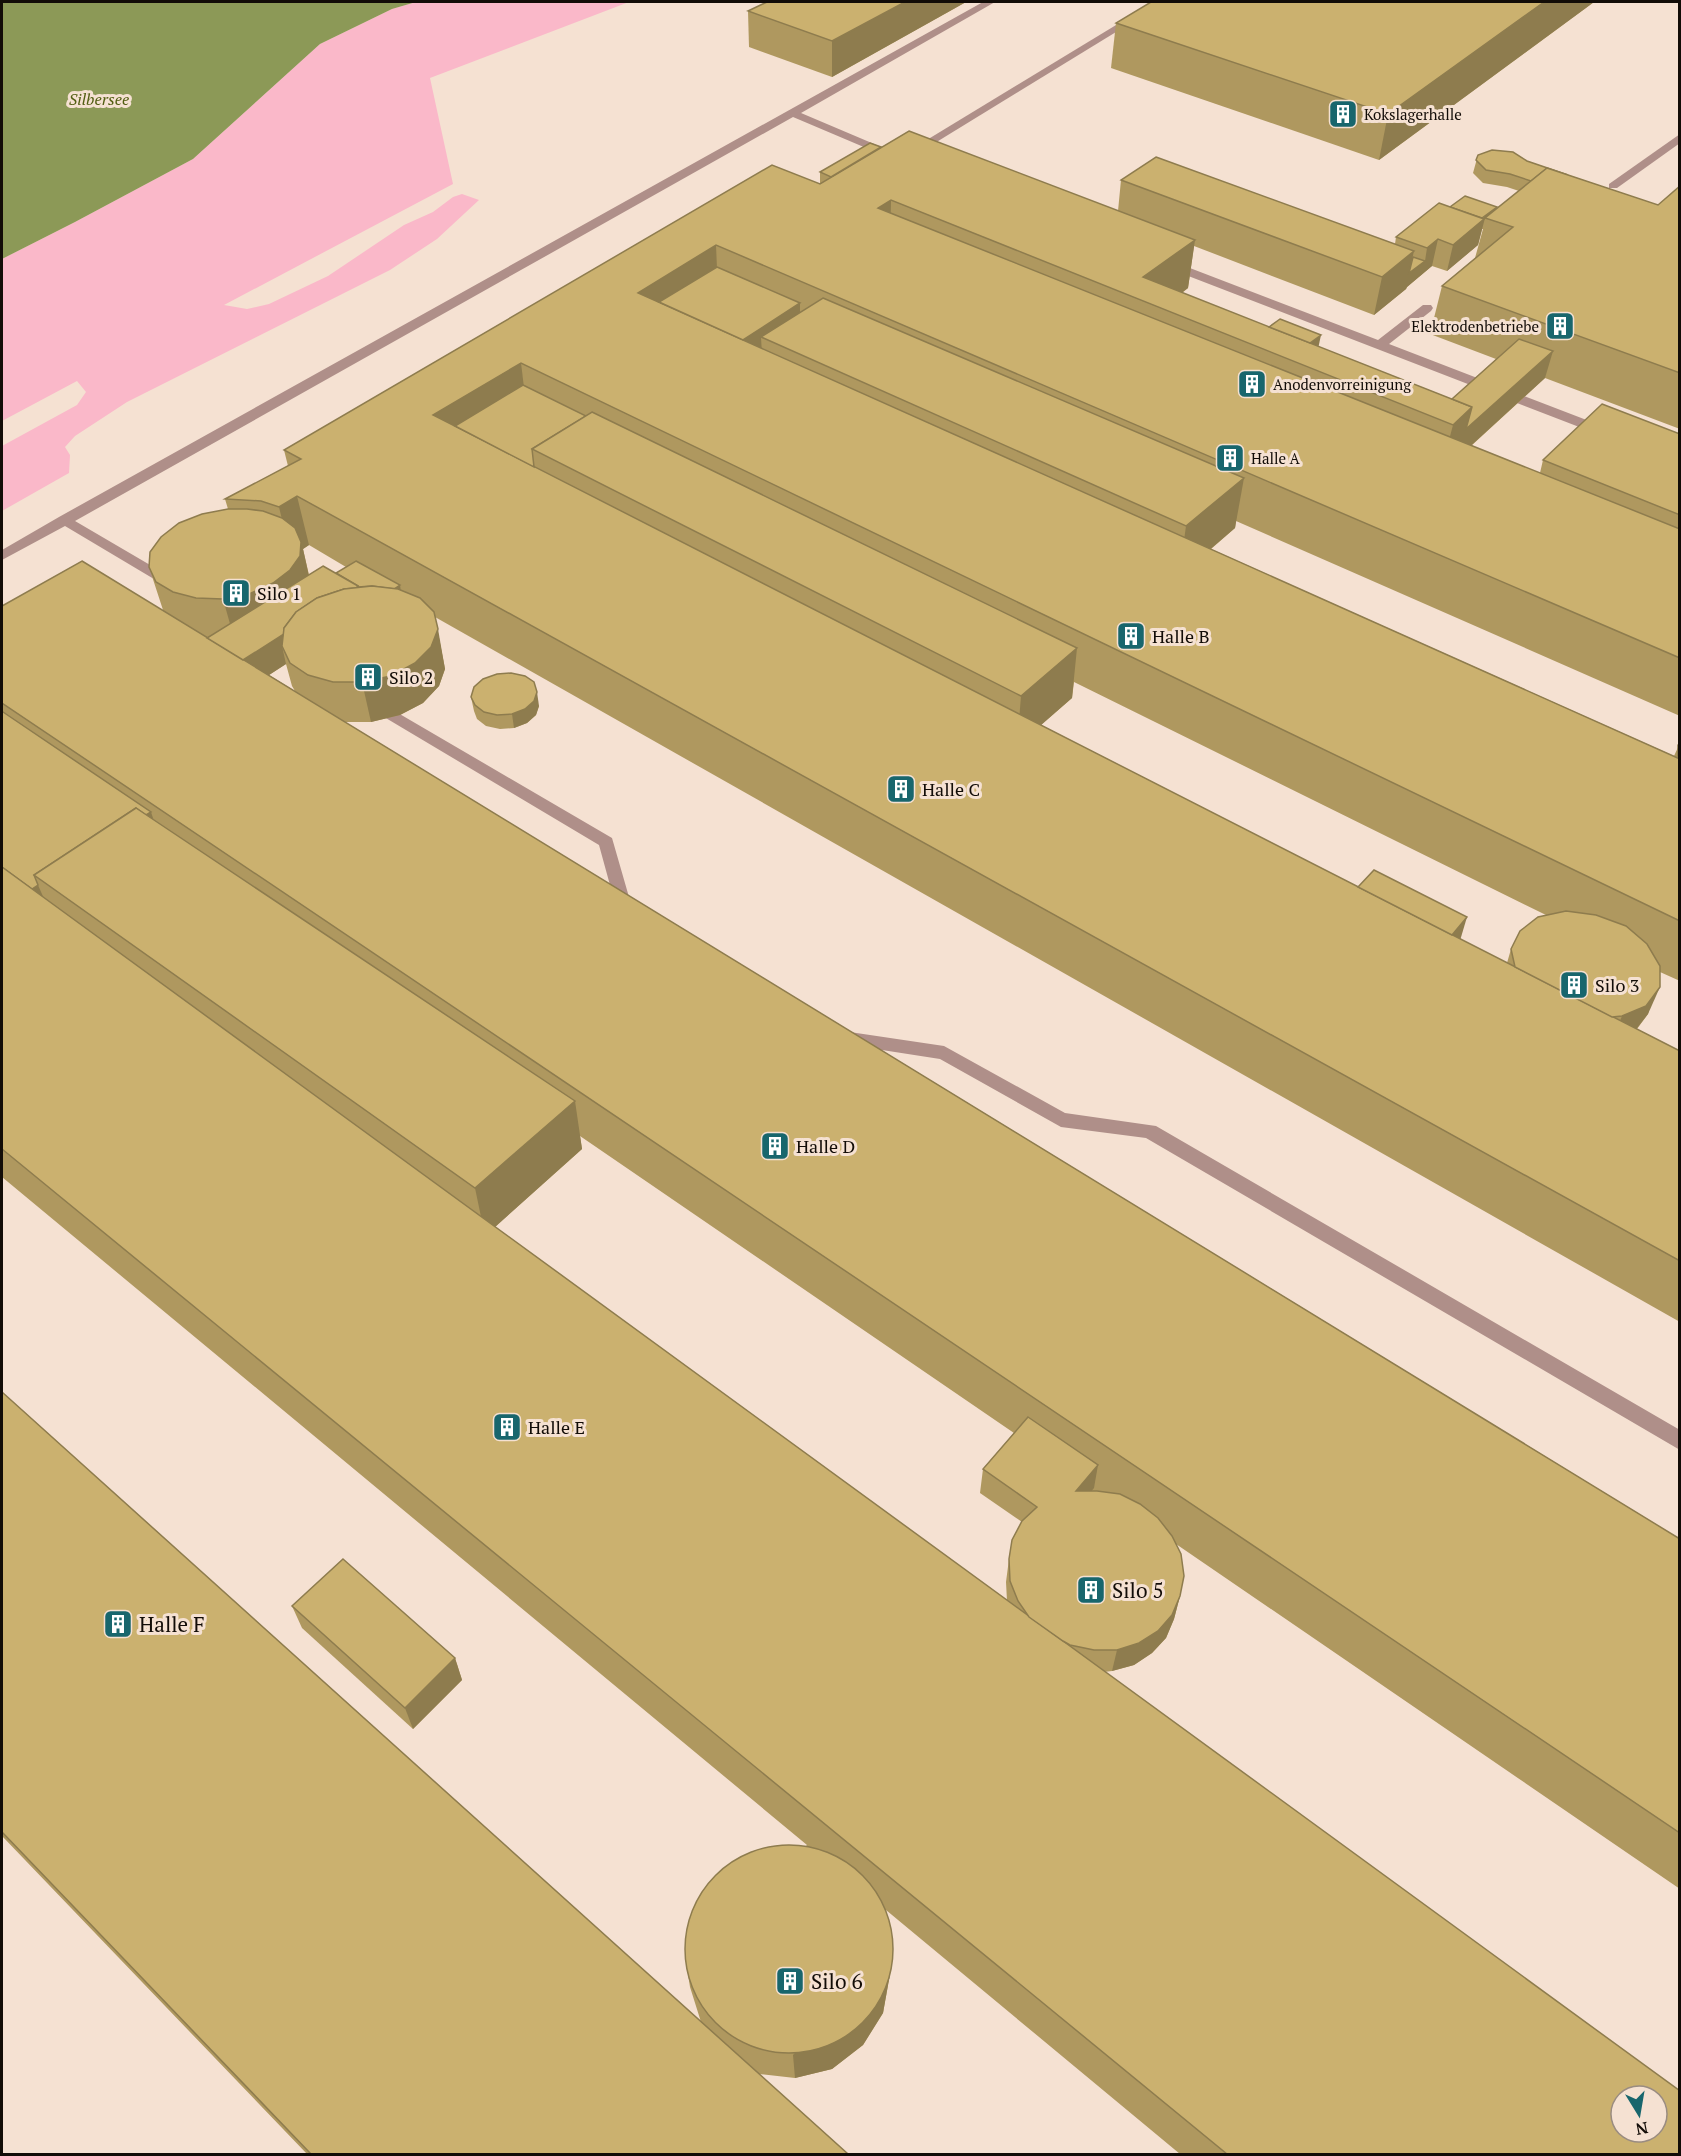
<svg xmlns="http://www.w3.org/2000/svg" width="1681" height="2156" font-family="'PT Serif',serif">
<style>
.green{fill:#fab8c9}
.water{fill:#8c9957}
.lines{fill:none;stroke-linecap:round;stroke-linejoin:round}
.minor{fill:#af8f89;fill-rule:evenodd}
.wall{fill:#af985f;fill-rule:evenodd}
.shaded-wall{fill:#8e7c4e}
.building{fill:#cbb16f;stroke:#8e7c4e;stroke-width:1.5;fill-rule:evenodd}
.labels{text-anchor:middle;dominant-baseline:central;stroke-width:6;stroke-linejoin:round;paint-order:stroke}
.far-poi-label{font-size:15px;fill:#120c07;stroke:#f5e1d2;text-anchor:start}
.far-water-label{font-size:16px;font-style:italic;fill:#535e13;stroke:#f5e1d2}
.poi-label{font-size:18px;fill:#120c07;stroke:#f5e1d2;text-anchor:start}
.near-poi-label{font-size:21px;fill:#120c07;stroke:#f5e1d2;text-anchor:start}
</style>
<rect width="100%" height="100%" fill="#f5e1d2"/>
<path class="green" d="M416 2H629L430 78 453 184 224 305 247 309 269 304 328 276 404 225 433 212 453 197 462 194 479 200 437 239 390 270 127 402 75 436 65 447 70 455 69 473 2 511V446L77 405 86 392 77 381 2 421V259L75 222 193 159 320 44 392 9Z"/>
<path class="water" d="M2 2H416L392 9 320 44 193 159 75 222 2 259Z"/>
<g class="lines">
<g class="minor">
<path d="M983 2H995L801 113 893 152V156H885L793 117 75 521 174 579 176 582 174 585H164L65 526 2 560V550L59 517Z"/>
<path d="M1154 2H1165L917 154H909L907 152Z"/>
<path d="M1680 134V143L1617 188H1609V184Z"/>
<path d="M1169 260 1378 340 1423 305H1431L1433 308 1431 311 1389 344 1610 429 1612 432 1610 435H1600L1165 267 1163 264Z"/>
<path d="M374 699 612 838 631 904 638 910 636 914H624L616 907 599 845 369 708 366 704 369 700Z"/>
<path d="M843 1031 944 1046 1065 1113 1156 1126 1680 1430V1450L1146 1138 1061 1127 940 1059 837 1043 834 1038 837 1033Z"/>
</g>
</g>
<g class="wall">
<path d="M966 2 832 77 749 47 748 11Z"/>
<path d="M1594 2 1379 160 1111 68 1116 23Z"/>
<path d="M881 147 1118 211 1121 180 1395 244 1396 237 1450 207H1497L1496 209 1519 191 1507 187 1483 183 1473 173 1478 155 1527 161 1658 205 1680 186V429L1545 378 1471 446 1540 473 1543 460 1680 434V716L1236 521 1235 528 1211 549 1674 756 1680 743V981L1660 972 1648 1014 1637 1029 1680 1051V1322L435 617 445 669 439 686 423 703 400 715 371 722H345L1680 1539V1889L1176 1544 1180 1596 1174 1619 1166 1638 1152 1653 1134 1665 1112 1671 1104 1672 1680 2154H1180L886 1910 890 1974 883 2013 863 2045 832 2069 795 2078 759 2074 848 2154H307L2 1836V1392L701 2022 690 1987 686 1962 807 1845 2 1177V606L163 610 149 567 228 509 225 499 288 466 284 450 820 184V172ZM1482 229H1483L1475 258 1442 286 1430 334 1496 359 1452 399 1182 293 1188 288 1194 246 1374 315 1406 289 1407 287 1432 266 1447 271 1478 245ZM309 545 346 567 336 573 309 575 303 549ZM286 664 292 686 295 691 269 675ZM1074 682 1546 915 1511 949 1507 963 1041 725 1072 698ZM580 1136 1014 1433 983 1469 980 1493 1022 1522 1009 1559 1006 1582 1007 1601 495 1227 582 1149Z"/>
<path d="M471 697 539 706 536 715 527 723 514 728 500 729 486 726 477 719 474 711Z"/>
<path d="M292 1606 455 1658 462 1680 413 1729 302 1628Z"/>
</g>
<g class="shaded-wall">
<path d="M905 2H966L832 77V41Z"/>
<path d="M1544 2H1594L1379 160 1388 114Z"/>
<path d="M891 200 890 247 878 208Z"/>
<path d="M1497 207 1493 220 1485 218 1478 245 1447 271 1453 245 1470 228Z"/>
<path d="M1438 239 1432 266 1407 287 1406 289 1374 315 1382 277 1414 251 1409 273 1425 261 1427 248Z"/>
<path d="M1195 240 1188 288 1161 308 1143 277Z"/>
<path d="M716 245 718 293 665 326 638 293Z"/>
<path d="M800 303V329L761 337 762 355 723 352Z"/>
<path d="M1321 335 1318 349H1302Z"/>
<path d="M1553 351 1545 378 1440 474 1453 425 1472 407Z"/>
<path d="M521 363 527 412 463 451 433 415Z"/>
<path d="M1244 478 1235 528 1179 576 1186 526Z"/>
<path d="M297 496 309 545 303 549 310 581 234 638 223 599 291 557 279 507Z"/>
<path d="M400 585 402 599 370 604Z"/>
<path d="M358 586 364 613 282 646 286 664 235 697 227 670Z"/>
<path d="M438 629 445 669 439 686 423 703 400 715 371 722 362 682Z"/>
<path d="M1077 648 1072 698 1017 746 1021 696Z"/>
<path d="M537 692 539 706 536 715 527 723 514 728 512 714Z"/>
<path d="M151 812 164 851 43 882Z"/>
<path d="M38 885 55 924 27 893Z"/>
<path d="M1467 917 1459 944 1437 952Z"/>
<path d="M1660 987 1648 1014 1634 1032 1611 1043 1622 1016Z"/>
<path d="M575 1101 582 1149 485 1236 475 1188Z"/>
<path d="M1098 1465 1094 1488 1072 1515 1076 1491Z"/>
<path d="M1180 1596 1174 1619 1166 1638 1152 1653 1134 1665 1112 1671 1117 1650Z"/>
<path d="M455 1658 462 1680 413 1729 405 1708Z"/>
<path d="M892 1948 890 1974 883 2013 863 2045 832 2069 795 2078 793 2055Z"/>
</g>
<g class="building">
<path d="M767 2H905L832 41 748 11Z"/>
<path d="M1151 2H1544L1388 114 1116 23Z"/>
<path d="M909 131 1195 240 1143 277 1472 407 1453 425 891 200 878 208 1680 529V658L716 245 638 293 1680 759V921L521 363 433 415 1680 1051V1261L297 496 279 507 261 501 225 499 301 459 284 450 772 165 820 184Z"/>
<path d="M870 143 881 147 831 177 820 172Z"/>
<path d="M1492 150 1513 152 1527 161 1568 175 1547 168 1531 181 1510 174 1486 170 1476 160 1478 155Z"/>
<path d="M1156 157 1414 251 1382 277 1121 180Z"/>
<path d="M1547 168 1658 205 1680 186V373L1442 286 1513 227 1485 218Z"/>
<path d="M1465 196 1497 207 1482 218 1450 207Z"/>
<path d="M1439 203 1484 219 1453 245 1438 239 1427 248 1396 237Z"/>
<path d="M1413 257 1425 261 1409 273Z"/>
<path d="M717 267 800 303 743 340 659 302Z"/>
<path d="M823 298 1244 478 1186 526 761 337Z"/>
<path d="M1280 319 1321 335 1310 343 1269 327Z"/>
<path d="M1519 339 1553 351 1466 429 1472 407 1452 399Z"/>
<path d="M523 385 586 416 532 449 534 467 455 426Z"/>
<path d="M1602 404 1680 434V515L1543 460Z"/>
<path d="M592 412 1077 648 1021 696 532 449Z"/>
<path d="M228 509H247L263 511 282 518 295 528 301 542 300 556 290 570 273 583 249 594 223 599 196 598 173 592 156 582 149 567 150 552 161 537 179 523 202 514Z"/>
<path d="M82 561 1680 1539V1833L2 703V606Z"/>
<path d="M356 561 400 585 394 589 372 586 358 587V586L336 573Z"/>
<path d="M323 566 358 586 356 588 344 589 317 598 296 612 284 628V634L243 660 207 638Z"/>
<path d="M372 586 398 589 420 598 434 612 438 629 431 647 415 663 391 676 362 682H333L308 675 290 663 282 646 284 628 296 612 317 598 344 589Z"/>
<path d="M511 673 525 676 534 682 537 692 534 701 525 709 512 714 497 715 484 712 475 705 471 697 474 687 483 679 497 674Z"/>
<path d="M3 712 151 812 146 815 136 808 34 875 38 885 32 889 2 867V713Z"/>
<path d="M1680 743V759L1678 756V745Z"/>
<path d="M136 808 575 1101 475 1188 34 875Z"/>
<path d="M2 867 1680 2091V2154H1227L2 1149ZM1621 2096H1657V2132H1621Z"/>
<path d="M1374 870 1467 917 1452 935 1358 887Z"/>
<path d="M1566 911 1596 915 1626 926 1647 944 1660 966V987L1646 1006 1622 1016 1612 1017 1515 967 1511 949 1520 931 1538 917Z"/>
<path d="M2 1392 848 2154H311L2 1832Z"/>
<path d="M1028 1417 1098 1465 1076 1491H1097L1120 1494 1140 1504 1158 1518 1172 1536 1181 1554 1184 1576 1180 1596 1172 1615 1158 1631 1139 1643 1117 1650H1094L1070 1645 1063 1641 1029 1617 1018 1601 1010 1581 1009 1559 1012 1540 1022 1521 1037 1507 983 1469Z"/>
<path d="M343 1559 455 1658 405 1708 292 1606Z"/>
<circle cx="789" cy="1949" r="104"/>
</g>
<defs>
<g id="building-square" transform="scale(1.5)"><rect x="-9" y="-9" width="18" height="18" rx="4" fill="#18666d" stroke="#f5e1d2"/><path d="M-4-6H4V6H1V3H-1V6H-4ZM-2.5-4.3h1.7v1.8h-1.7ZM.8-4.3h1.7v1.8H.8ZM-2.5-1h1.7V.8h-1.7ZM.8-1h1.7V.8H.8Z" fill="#fff"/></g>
</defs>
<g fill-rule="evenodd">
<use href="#building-square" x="1343" y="114"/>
<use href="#building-square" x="1560" y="326"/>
<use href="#building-square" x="1252" y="384"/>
<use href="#building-square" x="1230" y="458"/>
<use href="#building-square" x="236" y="593"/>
<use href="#building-square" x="1131" y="636"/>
<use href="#building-square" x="368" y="677"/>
<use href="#building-square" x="901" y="789"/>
<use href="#building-square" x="1574" y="985"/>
<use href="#building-square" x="775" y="1146"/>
<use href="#building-square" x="507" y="1427"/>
<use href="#building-square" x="1091" y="1590"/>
<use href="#building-square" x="118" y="1624"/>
<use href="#building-square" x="790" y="1981"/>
</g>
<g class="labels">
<g class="far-poi-label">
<text x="1364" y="114">Kokslagerhalle</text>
<text x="1539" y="326" text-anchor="end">Elektrodenbetriebe</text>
<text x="1273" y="384">Anodenvorreinigung</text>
<text x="1251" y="458">Halle A</text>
</g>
<g class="far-water-label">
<text x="99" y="99">Silbersee</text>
</g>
<g class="poi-label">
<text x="257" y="593">Silo 1</text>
<text x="1152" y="636">Halle B</text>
<text x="389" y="677">Silo 2</text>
<text x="922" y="789">Halle C</text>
<text x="1595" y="985">Silo 3</text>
<text x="796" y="1146">Halle D</text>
<text x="528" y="1427">Halle E</text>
</g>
<g class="near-poi-label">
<text x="1112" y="1590">Silo 5</text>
<text x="139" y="1624">Halle F</text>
<text x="811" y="1981">Silo 6</text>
</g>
</g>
<rect width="1681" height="2156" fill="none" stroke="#120c07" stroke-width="6"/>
<g transform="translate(1639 2114) rotate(169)"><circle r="28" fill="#f5e1d2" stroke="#9a8c81" stroke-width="1.5"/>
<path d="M0-4.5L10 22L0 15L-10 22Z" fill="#18666d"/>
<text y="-9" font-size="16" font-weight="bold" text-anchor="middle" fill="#120c07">N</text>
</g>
</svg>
